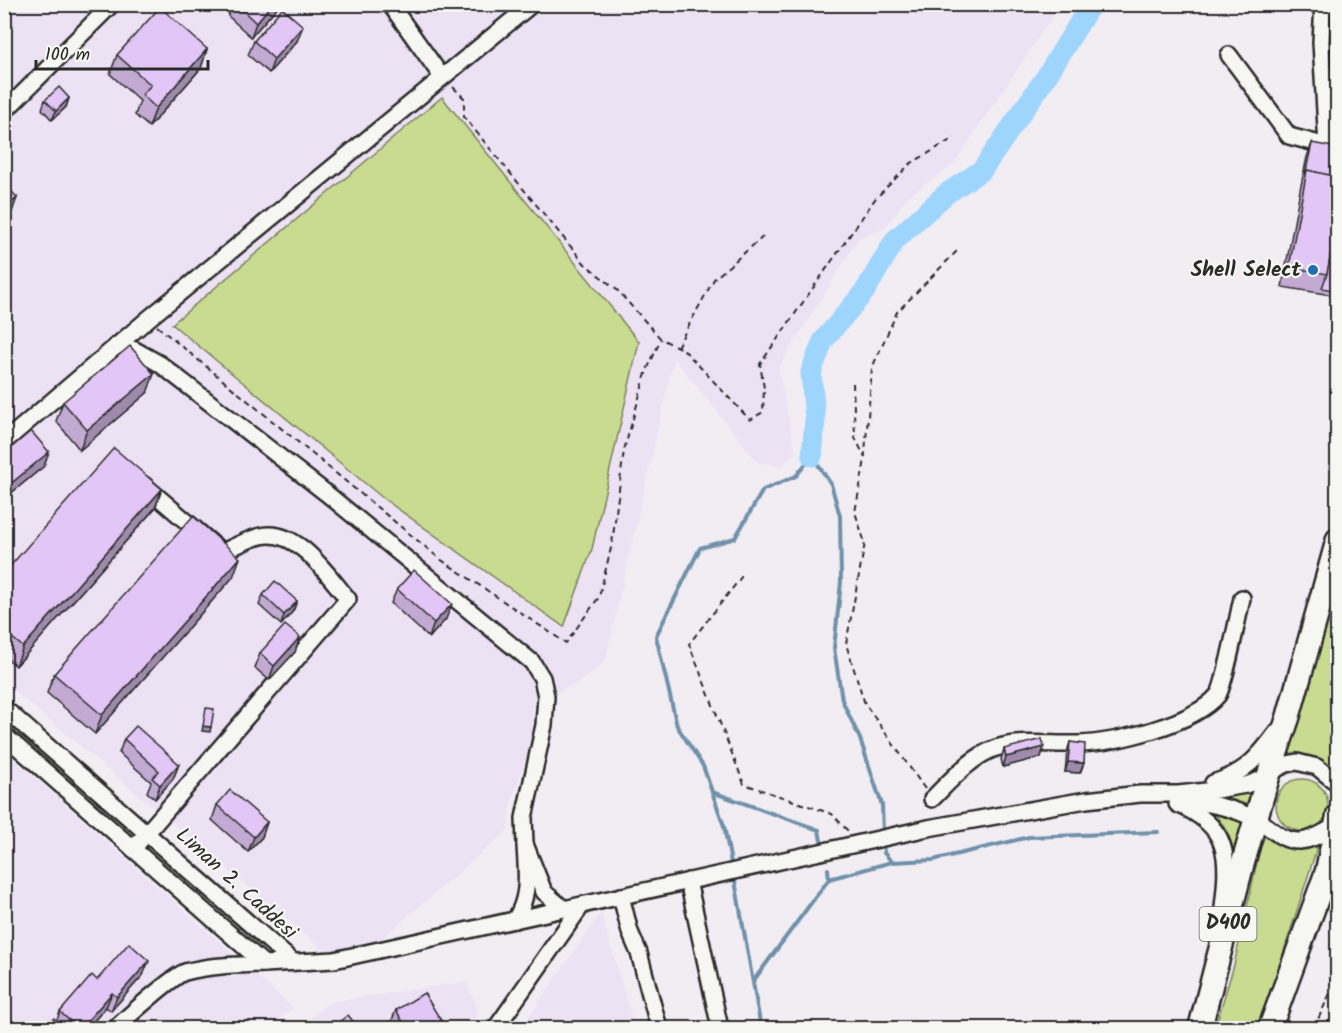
<svg xmlns="http://www.w3.org/2000/svg" width="1342" height="1033" font-family="Kalam,sans-serif">
<style>
.built{fill:#ede1f4}
.green{fill:#c8db90;stroke:#7a835e;stroke-width:1.5}
.lines{fill:none;stroke-linecap:round;stroke-linejoin:round}
.stream{stroke:#6f91a9;stroke-width:4}
.river{stroke:#9dd5fd;stroke-width:21}
.minor-casing{stroke:#2b2b2b;stroke-width:20}
.highway-casing{stroke:#2b2b2b;stroke-width:27}
.path{stroke:#2b2b2b;stroke-width:2;stroke-dasharray:6 4.5;stroke-linecap:butt}
.minor{stroke:#f6f6f2;stroke-width:15}
.highway{stroke:#f6f6f2;stroke-width:22}
.wall{fill:#c2aad3;stroke:#2b2b2b;stroke-width:1.5}
.shaded-wall{fill:#9e8bac;stroke:#2b2b2b;stroke-width:1.5}
.building{fill:#e2c6f5;stroke:#2b2b2b;stroke-width:1.5}
.poi-dot{fill:#1f6fb2;stroke:#f6f6f2;stroke-width:2}
.labels{text-anchor:middle;dominant-baseline:central;stroke-width:4.5;stroke-linejoin:round;paint-order:stroke}
.shield{fill:#f6f6f2;stroke:#686867;stroke-width:1.5}
.shield-label{font-size:20px;font-weight:bold;fill:#2b2b2b}
.poi-label{font-size:21px;font-weight:bold;fill:#2b2b2b;stroke:#f6f6f2;text-anchor:end}
.street-label{font-size:21px;fill:#2b2b2b;stroke:#f6f6f2}
</style>
<rect width="100%" height="100%" fill="#f2ecf3"/>
<filter id="ink" filterUnits="userSpaceOnUse"><feTurbulence type="fractalNoise" baseFrequency=".0167" numOctaves="2"/><feDisplacementMap in="SourceGraphic" scale="12" xChannelSelector="R" yChannelSelector="G"/><feConvolveMatrix kernelMatrix="1 2 1 2 8 2 1 2 1" color-interpolation-filters="sRGB"/></filter>
<g filter="url(#ink)">
<g class="built">
<path d="M4 5H1060L953 165 908 196 885 228 859 238 778 368 795 451 782 466 758 462 674 358 605 662 576 684 532 702V739L512 799 507 831 379 941 326 952 5 683Z"/>
<path d="M4 750 293 1008 268 1028H5Z"/>
<path d="M601 913 635 1028H521Z"/>
<path d="M466 982 479 1011 467 1028H297L330 1002Z"/>
</g>
<g class="green">
<path d="M442 97 639 342 592 549 564 627 384 499 172 324Z"/>
<path d="M1337 590 1338 748 1334 768C1316 757 1308 754 1286 757Z"/>
<circle cx="1302" cy="805" r="26"/>
<path d="M1251 793 1247 806 1216 800 1217 795Z"/>
<path d="M1212 810 1244 820 1236 855 1226 829Z"/>
<path d="M1263 835C1284 846 1295 849 1318 845L1276 976 1257 1028H1215L1234 965Z"/>
</g>
<g class="lines">
<g class="stream">
<path d="M712 792 819 830 821 841"/>
<path d="M883 841 884 853 892 862 933 860 1029 837 1158 832"/>
<path d="M732 868 724 826 703 766 677 726 656 636 700 548 735 538 763 490 796 476 812 456 831 484 840 516 841 582 834 648 842 700 860 739 882 805 883 833"/>
<path d="M734 875 761 1028"/>
<path d="M829 879 892 862"/>
<path d="M754 980 829 879 828 869"/>
</g>
<path class="river" d="M812 456 815 419 811 372 823 341 865 291 895 240 946 194 982 170 1048 74 1091 4"/>
<g class="minor-casing">
<g id="minor">
<path d="M390 4 442 77"/>
<path d="M1323 4 1321 42 1327 146 1338 149"/>
<path d="M1229 55 1289 136 1327 146"/>
<path d="M4 112 112 4"/>
<path d="M117 345 135 350 160 364 326 493 532 662 542 678 546 696 544 725 524 818 525 844"/>
<path d="M4 442 148 319 532 4"/>
<path d="M4 708 293 962"/>
<path d="M4 735 264 964 334 960 928 828 1086 800 1140 794H1178L1216 790 1246 785 1268 777 1278 768 1287 764 1297 762 1317 767 1338 784"/>
<path d="M1213 783C1245 773 1258 758 1277 732"/>
<path d="M932 799C949 782 972 756 996 748 1022 740 1052 745 1078 744 1115 743 1194 724 1218 695 1224 688 1239 612 1242 598"/>
<path d="M1179 800C1205 802 1232 807 1255 819 1271 826 1280 842 1300 841 1314 840 1325 831 1338 825"/>
<path d="M1177 804C1230 826 1229 856 1223 907"/>
<path d="M133 849 348 599C328 576 297 527 261 536 248 539 234 547 222 552L144 485"/>
<path d="M688 881 720 1028"/>
<path d="M621 896 630 932 639 953 659 1028"/>
<path d="M515 920C531 894 526 873 525 844L544 892 564 909"/>
<path d="M116 1028C126 1018 173 976 185 972 210 965 239 965 264 964"/>
<path d="M496 1028 582 905"/>
</g>
</g>
<g class="highway-casing">
<g id="highway">
<path d="M1200 1028 1242 866 1268 777 1288 718 1338 539"/>
<path d="M1270 1028 1327 871 1338 816"/>
</g>
</g>
<g class="path">
<path d="M453 87 464 98V117L585 264 617 290 661 339 684 350 750 420 763 412 764 388 760 364 875 199 910 164 954 138"/>
<path d="M157 326 440 559 566 643 599 597 612 544 624 450 647 370 661 339"/>
<path d="M677 347 714 279 765 235"/>
<path d="M853 383 855 438 865 457"/>
<path d="M742 576 689 644 744 784 832 814 849 832"/>
<path d="M925 789 865 704 846 644 865 543 855 512 864 465 872 368 897 312 959 249"/>
<path d="M1314 1028 1338 976"/>
</g>
<use href="#minor" class="minor"/>
<use href="#highway" class="highway"/>
</g>
<g class="wall">
<path d="M232 4H280L251 37 228 16Z"/>
<path d="M254 41H297L269 73 248 55Z"/>
<path d="M207 49 201 68 149 127 135 115 140 101 110 74 117 55Z"/>
<path d="M69 98 66 107 52 120 42 109 45 100Z"/>
<path d="M1312 143 1332 247H1338V296L1282 287 1300 190 1307 157Z"/>
<path d="M147 393 80 450 56 421 63 402Z"/>
<path d="M4 454 44 466 4 499Z"/>
<path d="M162 489 155 508 16 666 4 656V573Z"/>
<path d="M233 577 95 734 47 693 54 674Z"/>
<path d="M397 589 446 619 429 638 391 603Z"/>
<path d="M263 595 297 601 293 611 281 625 259 605Z"/>
<path d="M295 652 269 680 255 668 260 653Z"/>
<path d="M124 739 179 764 173 779 155 799 147 792 151 782 119 753Z"/>
<path d="M1070 742 1084 763 1080 773 1065 772 1067 752Z"/>
<path d="M1044 747 1041 757 1003 767 1001 759 1004 749Z"/>
<path d="M217 805 267 822 262 837 248 852 212 820Z"/>
<path d="M143 975 111 1011 106 1007 87 1029H45L57 1020 60 1012 97 980Z"/>
<path d="M396 1010 442 1022 440 1029H393L390 1025Z"/>
</g>
<g class="shaded-wall">
<path d="M272 4H280L251 37 256 23Z"/>
<path d="M303 26 297 41 269 73 274 59Z"/>
<path d="M207 49 201 68 149 127 156 108Z"/>
<path d="M69 98 66 107 52 120 56 111Z"/>
<path d="M17 198 12 212 4 218V208Z"/>
<path d="M154 374 147 393 80 450 87 430Z"/>
<path d="M49 452 44 466 4 499 8 486Z"/>
<path d="M162 489 155 508 16 666 23 647Z"/>
<path d="M240 558 233 577 95 734 102 715Z"/>
<path d="M297 601 293 611 281 625 284 615Z"/>
<path d="M452 604 446 619 429 638 434 623Z"/>
<path d="M300 637 295 652 269 680 274 666Z"/>
<path d="M203 726 211 727 210 732 202 731Z"/>
<path d="M1044 747 1041 757 1003 767 1006 757Z"/>
<path d="M1068 762 1084 763 1080 773 1065 772Z"/>
<path d="M179 764 173 779 155 799 160 785Z"/>
<path d="M267 822 262 837 248 852 254 837Z"/>
<path d="M149 961 143 975 111 1011 117 997Z"/>
<path d="M112 993 106 1007 87 1029H80Z"/>
<path d="M442 1022 440 1029H432Z"/>
</g>
<g class="building">
<path d="M236 4H272L256 23Z"/>
<path d="M160 7 207 49 156 108 142 95 151 85 117 55Z"/>
<path d="M282 8 303 26 274 59 254 41Z"/>
<path d="M59 87 69 98 56 111 45 100Z"/>
<path d="M1312 143 1338 148V177L1307 170 1305 175Z"/>
<path d="M1307 170 1338 177V219L1327 274 1289 267Z"/>
<path d="M7 185 17 198 4 208V186Z"/>
<path d="M1332 247H1338V291L1322 288 1327 274Z"/>
<path d="M130 346 154 374 87 430 63 402Z"/>
<path d="M31 431 49 452 8 486 4 481V454Z"/>
<path d="M114 448 162 489 23 647 4 631V573Z"/>
<path d="M193 516 240 558 102 715 54 674Z"/>
<path d="M414 570 452 604 434 623 397 589Z"/>
<path d="M275 581 297 601 284 615 263 595Z"/>
<path d="M285 625 300 637 274 666 260 653Z"/>
<path d="M206 708 214 709 211 727 203 726Z"/>
<path d="M136 726 179 764 160 785 152 778 159 771 124 739Z"/>
<path d="M1042 739 1044 747 1006 757 1004 749Z"/>
<path d="M1070 742 1085 744 1084 763 1068 762Z"/>
<path d="M230 790 267 822 254 837 217 805Z"/>
<path d="M129 943 149 961 117 997 112 993 80 1029H79L60 1012 92 975 97 980Z"/>
<path d="M424 993 442 1022 432 1029H407L396 1010Z"/>
<path d="M348 1015 359 1029H330Z"/>
<path d="M54 1018 67 1029H45Z"/>
</g>
</g>
<circle class="poi-dot" cx="1313" cy="270" r="6"/>
<g class="labels">
<rect class="shield" x="1199.5" y="907" width="57" height="34" rx="4.5"/>
<g class="shield-label">
<text x="1228" y="924">D400</text>
</g>
<g class="poi-label">
<text x="1301" y="270">Shell Select</text>
</g>
<g class="street-label">
<text transform="translate(236 884) rotate(42)">Liman 2. Caddesi</text>
</g>
</g>
<rect width="1342" height="1033" fill="none" stroke="#f6f6f2" stroke-width="24"/>
<rect x="12" y="12" width="1318" height="1009" fill="none" stroke="#2b2b2b" stroke-width="2" filter="url(#ink)"/>
<path d="M36 60v9h172v-9" fill="none" stroke="#2b2b2b" stroke-width="3"/>
<text x="45" y="60" font-size="18" fill="#2b2b2b" stroke="#f6f6f2" stroke-width="4.5" paint-order="stroke">100 m</text>
</svg>
